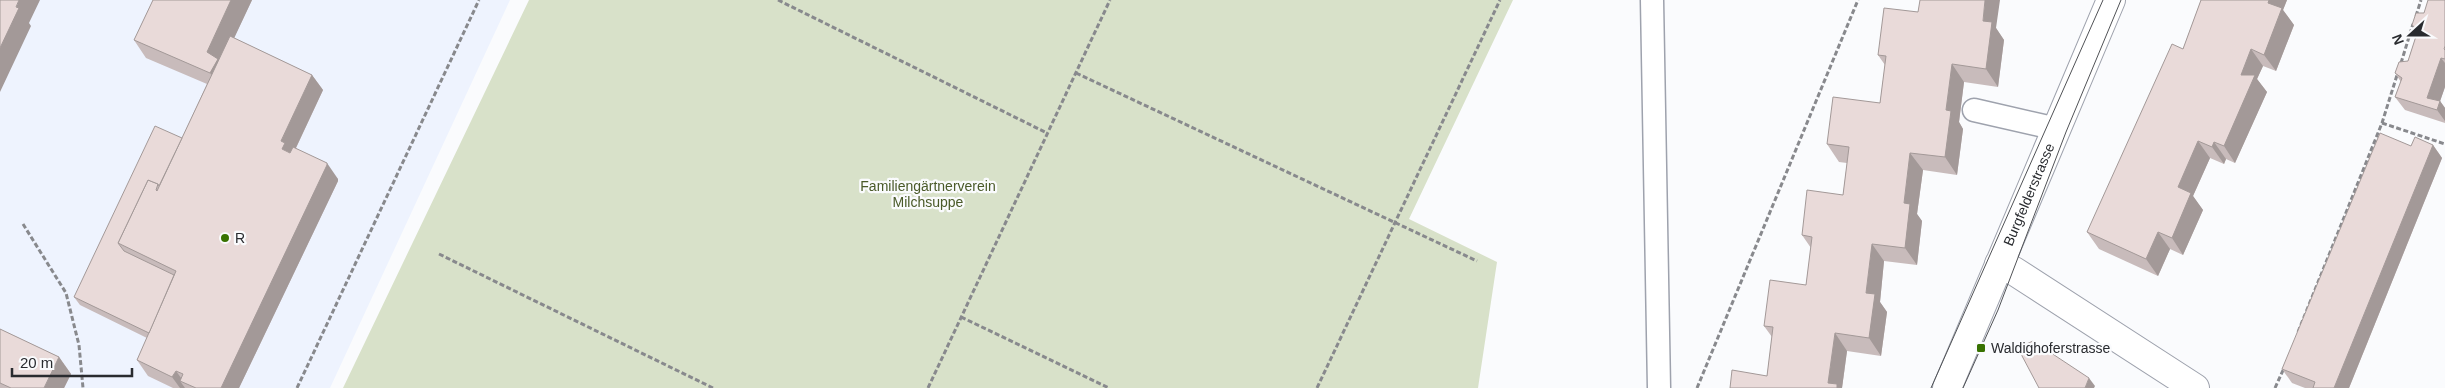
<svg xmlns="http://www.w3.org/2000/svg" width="2445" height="388" font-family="Arial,sans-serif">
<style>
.built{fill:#eef3fe}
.green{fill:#d8e1c9}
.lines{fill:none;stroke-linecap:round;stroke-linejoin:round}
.service-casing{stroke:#9ea2ad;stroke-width:25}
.minor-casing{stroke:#9ea2ad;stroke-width:30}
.secondary-casing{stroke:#9ea2ad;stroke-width:30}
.path{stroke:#88898d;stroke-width:3;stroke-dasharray:5 2.5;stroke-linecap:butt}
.service{stroke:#fff;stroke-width:22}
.minor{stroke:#fff;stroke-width:28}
.secondary{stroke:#fff;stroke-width:28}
.tram{stroke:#505256;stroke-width:1}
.wall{fill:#c8bbbb}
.shaded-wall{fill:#a39998}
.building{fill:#e9dad9;stroke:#a39998}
.poi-dot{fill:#387201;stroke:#fafbfd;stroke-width:2}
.labels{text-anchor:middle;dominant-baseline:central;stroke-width:4.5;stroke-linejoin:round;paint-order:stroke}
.park-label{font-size:14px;fill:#4a5a29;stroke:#fafbfd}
.street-label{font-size:14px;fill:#292b2f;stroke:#fafbfd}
.poi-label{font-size:14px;fill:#292b2f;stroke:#fafbfd;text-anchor:start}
</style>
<rect width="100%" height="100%" fill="#fafbfd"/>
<path class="built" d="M0 0H510L330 388H0Z"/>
<path class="green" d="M529 0H1513L1409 219 1497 262 1478 388H343Z"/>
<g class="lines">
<g class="service-casing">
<g id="service">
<path d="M1652 0 1659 388"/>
<path d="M1974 110 2057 129"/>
</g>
</g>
<g class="minor-casing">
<path id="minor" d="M1999 264 2014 271 2195 388"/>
</g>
<g class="secondary-casing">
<g id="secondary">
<path id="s1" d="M1947 388 2111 0"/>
</g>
</g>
<g class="path">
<path d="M778 0 1047 133"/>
<path d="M2416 16 2421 0"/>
<path d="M2401 63 2413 24"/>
<path d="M1076 73 1477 261"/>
<path d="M2382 123 2445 144"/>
<path d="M23 224 66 293 79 345 83 388"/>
<path d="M439 254 713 388"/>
<path d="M961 317 1109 388"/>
<path d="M2298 332 2382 123 2398 72"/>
<path d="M297 388 479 0"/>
<path d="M928 388 1110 0"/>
<path d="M1317 388 1500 0"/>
<path d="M1697 388 1858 0"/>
<path d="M2275 388 2284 368"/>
</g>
<use href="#service" class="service"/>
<use href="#minor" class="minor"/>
<use href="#secondary" class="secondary"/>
<g class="tram">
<path d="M1931 388 2103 0"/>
<path d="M1963 388 1998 310 2066 132 2121 0"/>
</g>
</g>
<g class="wall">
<path d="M153 0H252L234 38 312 75 323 90 296 148 338 179V181L239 388H173L148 376 137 360 147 338 80 305 74 297 182 138 207 84 146 58 134 40Z"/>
<path d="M2201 0H2287L2283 10 2294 25 2276 71 2263 66 2257 79 2267 92 2235 163 2226 159 2224 164 2210 158 2193 196 2203 210 2183 255 2170 249 2158 276 2099 249 2087 232 2183 49Z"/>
<path d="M2445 0V87L2440 101 2445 108V123L2405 110 2395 97 2401 82 2395 73 2408 61 2417 33 2412 25 2424 13Z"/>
<path d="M1918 12 1996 28 2004 40 1998 87 1964 82 1959 122 1963 129 1957 175 1923 170 1917 214 1922 221 1917 265 1884 261 1880 302 1887 312 1881 356 1847 351 1842 388H1730L1767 376 1772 337 1764 326 1806 285 1811 248 1802 235 1843 195 1847 163 1839 162 1827 144 1880 103 1885 65 1878 55Z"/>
<path d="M2433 145 2442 158 2349 388H2305L2292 383 2282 369 2411 146Z"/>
<path d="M0 329 59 357 71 374 64 388H0Z"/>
</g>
<g class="shaded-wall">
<path d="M19 0H40L29 23 31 26 0 92V48Z"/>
<path d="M231 0H252L222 64 223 91 210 73 207 52Z"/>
<path d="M1985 0H2000L1996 28 2004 40 1998 87 1986 69 1983 21Z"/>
<path d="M2269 0H2287L2283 10 2294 25 2276 71 2264 55 2268 3Z"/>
<path d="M2251 49 2263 66 2257 79 2267 92 2235 163 2224 146 2241 75Z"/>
<path d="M2441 58 2445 63V87L2437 110 2427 98Z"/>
<path d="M1952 64 1964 82 1959 122 1963 129 1957 175 1945 157 1946 110Z"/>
<path d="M312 75 323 90 293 154 282 149 281 141Z"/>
<path d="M2440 101 2445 108V121L2437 110Z"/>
<path d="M2198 141 2210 158 2193 196 2203 210 2183 255 2172 238 2178 187Z"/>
<path d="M2214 142 2226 159 2224 164 2212 147Z"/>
<path d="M2433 145 2442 158 2349 388H2334Z"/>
<path d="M1910 153 1923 170 1917 214 1922 221 1917 265 1905 248 1904 203Z"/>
<path d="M327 163 338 179V181L239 388H221Z"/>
<path d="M2158 232 2170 249 2158 276 2146 259Z"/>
<path d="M1872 244 1884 261 1880 302 1887 312 1881 356 1869 338 1866 293Z"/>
<path d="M1835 333 1847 351 1842 388H1832L1828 383Z"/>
<path d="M59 357 71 374 64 388H44Z"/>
<path d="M176 371 184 382 180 381 185 388H180L172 377Z"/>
<path d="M2089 378 2095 386 2094 388H2085Z"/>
</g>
<g class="building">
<path d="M0 0H19L16 7 19 8 0 48Z"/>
<path d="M153 0H231L207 52 218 59 210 73 134 40Z"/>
<path d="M1920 0H1985L1983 21 1992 22 1986 69 1952 64 1946 110 1951 111 1945 157 1910 153 1904 203 1910 204 1905 248 1872 244 1866 293 1875 294 1869 338 1835 333 1828 383 1837 384V388H1730L1732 370 1767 376 1773 327 1764 326 1770 280 1806 285 1812 237 1802 235 1807 190 1843 195 1849 147 1827 144 1833 97 1880 103 1886 56 1878 55 1884 8 1918 12Z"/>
<path d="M2201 0H2269L2268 3 2282 8 2264 55 2251 49 2241 75H2255L2224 146 2214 142 2212 147 2198 141 2178 187 2191 193 2172 238 2158 232 2146 259 2087 232 2172 44 2183 49Z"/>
<path d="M2428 0H2445V46L2444 49 2445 50V59L2441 58 2427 98 2440 101 2437 110 2395 97 2402 78 2395 73 2399 62 2408 61 2418 30 2412 25 2416 13H2424Z"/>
<path d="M230 36 312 75 281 141 285 143 282 149 290 153 293 147 327 163V165L221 388H196L180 381 183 374 176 371 172 377 137 360 176 271 118 243 148 180 158 184 156 190 157 191Z"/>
<path d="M155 126 182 138 159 186 158 184 148 180 118 243 124 251 174 275 149 333 74 297Z"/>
<path d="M2380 133 2411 146 2415 137 2433 145 2334 388H2313L2315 382 2282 369Z"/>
<path d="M0 329 59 357 44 388H11L0 383Z"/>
<path d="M2033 341 2089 378 2085 388H2039L2021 354 2024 345Z"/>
</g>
<g class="poi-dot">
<circle cx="225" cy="238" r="5"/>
<rect x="1976" y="343" width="10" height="10" rx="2.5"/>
</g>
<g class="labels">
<g class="park-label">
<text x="928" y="186">Familiengärtnerverein<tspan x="928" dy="16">Milchsuppe</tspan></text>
</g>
<g class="street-label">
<text stroke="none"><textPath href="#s1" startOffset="210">Burgfelderstrasse</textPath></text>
</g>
<g class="poi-label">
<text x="235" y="238">R</text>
<text x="1991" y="348">Waldighoferstrasse</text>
</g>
</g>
<g transform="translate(2410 35) rotate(249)" stroke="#fafbfd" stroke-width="4" paint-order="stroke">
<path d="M0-4L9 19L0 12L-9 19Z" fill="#292b2f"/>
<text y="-8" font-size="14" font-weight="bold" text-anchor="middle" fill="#292b2f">N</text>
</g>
<path d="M12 368v8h120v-8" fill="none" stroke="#292b2f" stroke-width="2.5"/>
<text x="20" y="368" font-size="15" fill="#292b2f" stroke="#fafbfd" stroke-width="4" paint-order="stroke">20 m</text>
</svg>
